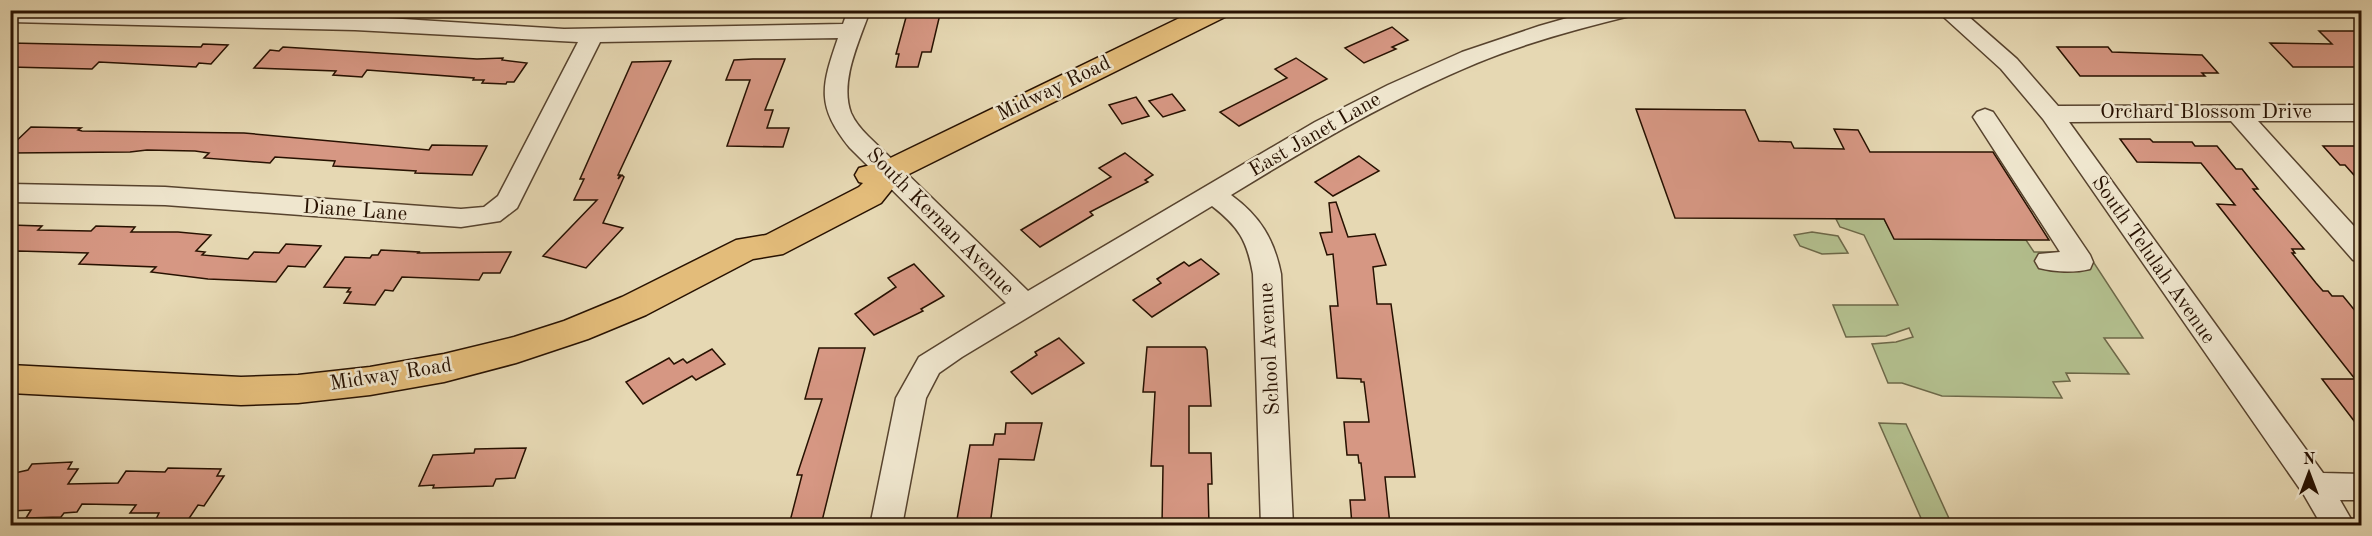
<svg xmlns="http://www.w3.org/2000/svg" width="2372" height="536" font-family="'Old Standard TT',serif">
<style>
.green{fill:#b3bf8e;stroke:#6d6848;stroke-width:1.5}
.building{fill:#d69783;stroke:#271101;stroke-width:1.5}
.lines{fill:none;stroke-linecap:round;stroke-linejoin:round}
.minor-casing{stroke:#57432e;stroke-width:3}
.major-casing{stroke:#271101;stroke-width:3}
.minor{fill:#efe6ce;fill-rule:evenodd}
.major{fill:#e3bc7a;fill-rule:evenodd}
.labels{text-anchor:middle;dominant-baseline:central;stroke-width:5;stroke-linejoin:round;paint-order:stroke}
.street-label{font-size:21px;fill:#271101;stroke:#efe6ce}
</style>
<rect width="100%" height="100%" fill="#e6d8b3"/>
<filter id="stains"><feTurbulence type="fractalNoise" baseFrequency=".00333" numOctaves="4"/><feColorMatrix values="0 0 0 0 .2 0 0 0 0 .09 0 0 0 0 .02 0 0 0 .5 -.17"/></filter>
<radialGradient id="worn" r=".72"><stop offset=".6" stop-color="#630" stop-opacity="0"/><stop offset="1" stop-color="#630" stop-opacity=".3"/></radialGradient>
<g class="green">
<path d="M1836 219H1884L1895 239 2026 240 2034 252H2064L2079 240 2143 338H2104L2129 374 2066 373 2070 381 2053 382 2062 398 1942 396 1902 383H1888L1872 344 1896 342 1913 337 1909 328 1886 336 1846 337 1833 305H1898L1864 235 1840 227Z"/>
<path d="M1812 232 1838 236 1848 253 1822 254 1800 246 1794 235Z"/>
<path d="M1879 423 1906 424 1952 525H1924Z"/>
</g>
<g class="building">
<path d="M908 10H941L931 52H922L918 67H896L899 54H896Z"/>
<path d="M1392 27 1408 40 1392 47 1396 49 1364 63 1345 48Z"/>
<path d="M2319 31H2361V74L2355 67H2293L2270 43 2332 44Z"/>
<path d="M10 43 201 47 203 44 228 45 211 64 199 63 196 67 99 62 92 69 10 67Z"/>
<path d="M283 47 477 59 503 58 502 60 527 63 514 82H507L506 84 482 83 484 80H473L474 78 367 70 362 77 333 75 336 71 254 68 270 50 279 51Z"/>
<path d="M2057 47H2108L2112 52 2202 55 2218 73H2202L2205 76H2080Z"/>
<path d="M1296 58 1327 79 1239 126 1220 112 1287 78 1275 69Z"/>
<path d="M753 59H785L765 110H773L767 128H789L783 147 727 146 750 80H726L734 60Z"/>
<path d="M671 61 618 175H620L618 179 622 175 624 177 603 223 623 228 586 268 543 256 597 200H574L584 179H580L632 62Z"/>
<path d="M1172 94 1185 110 1163 117 1149 101Z"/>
<path d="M1136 97 1149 116 1122 124 1109 105Z"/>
<path d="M1636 109 1745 110 1759 141 1791 142 1794 148 1844 149 1834 129 1858 130 1870 152H1993L2049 240 1894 239 1884 219 1675 218Z"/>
<path d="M31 127 81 128 78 130 82 131 244 133 429 150 432 145 487 146 472 175 415 173 416 171 333 166 335 161 275 157 270 163 204 158 209 153 195 151 147 150 130 152 10 153V147Z"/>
<path d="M2120 139H2150L2153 142H2192L2195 146H2217L2236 169H2242L2258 189H2253L2304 249H2292L2295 253H2292L2316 283 2323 291H2328L2332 296H2343L2361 318V430L2322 379H2355L2217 204 2235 205 2201 163 2137 162Z"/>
<path d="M2323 146H2361V183L2345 165H2340Z"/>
<path d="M1125 153 1153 175 1145 180 1148 182 1090 212 1093 215 1040 247 1021 230 1111 177 1099 168Z"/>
<path d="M1359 156 1379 171 1333 196 1315 182Z"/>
<path d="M1336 202 1348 237 1375 234 1386 265 1373 267 1377 304H1391L1415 477H1385L1390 525H1352L1350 500H1365L1361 463H1359L1358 455H1347L1344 422H1369L1364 382H1361V379L1337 378 1330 306H1338L1333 254 1327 255 1320 233 1332 232 1329 203Z"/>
<path d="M10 225 42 226 38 230 91 231 96 226 135 227 131 232H178L211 235 196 251 205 252 202 255 248 259 254 252 279 253 286 244 321 246 305 267 288 266 276 282 208 279 151 272 156 267 79 264 88 253 18 251 10 259Z"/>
<path d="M381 250 419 252 418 253 511 252 500 273H483L479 280 402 277 393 291 385 290 375 305 344 303 351 292H347L350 288 324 287 345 257 370 258 372 255H378Z"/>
<path d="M1201 259 1219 274 1152 317 1133 300 1161 283 1157 279 1184 262 1189 266Z"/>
<path d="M914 264 944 296 921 309 923 311 874 335 855 314 896 287 888 278Z"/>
<path d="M1059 338 1084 363 1032 394 1011 372 1037 355 1035 352Z"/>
<path d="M1147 347H1205L1207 350 1211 406H1189V453H1211L1212 484H1208L1209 525H1162L1163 466H1151L1155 392H1143Z"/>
<path d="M819 348H865L821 525H789L802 475H797L822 399H805Z"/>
<path d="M712 349 725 364 696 380 692 376 643 404 626 382 669 358 674 364 683 359 687 363Z"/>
<path d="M1006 423H1042L1034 460 999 459 990 525H956L970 445H993L995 434H1005Z"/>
<path d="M526 448 515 478 496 479 493 486 433 488 434 485 419 486 433 455 474 453 475 449Z"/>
<path d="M72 462 68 469H78L68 484 118 483 126 471 165 472 168 468 221 469 217 476H224L204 506 198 505 188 520 156 519 159 513H130L136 505 82 504 77 512 64 513 61 517 26 518 31 510 10 511V474L28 470 32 464Z"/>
</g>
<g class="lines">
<g class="minor-casing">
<g id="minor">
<path d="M10 10 355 16 564 29 843 24 848 10H870C860 40 839 81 851 113 855 122 861 129 868 136L1028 291 1315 122 1388 85 1462 52 1539 26 1595 10H1637L1634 15C1580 28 1528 42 1477 63 1390 99 1311 146 1231 195 1260 216 1274 239 1281 274L1293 526H1261L1253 274C1247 240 1239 227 1212 206L962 357 939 373 926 398 902 526H870L896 398 919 357 1006 303 850 148C816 106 821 87 838 38L600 42 517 208 500 221 461 227 165 205 10 202V184L165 187 461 209 484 207 498 196 578 42 355 30 10 22Z"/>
<path d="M1936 10H1961L2017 59 2058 106 2362 105V121H2258L2362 235V262L2353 260 2231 121 2069 122 2323 473 2362 474V500H2340L2355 526H2322L2304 495 2043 119 2001 69Z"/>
<path d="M1985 109 1993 112 2090 255 2093 262 2090 269C2074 273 2054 272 2039 268L2035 261 2039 254 2060 252 1973 117 1977 112Z"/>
</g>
</g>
<g class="major-casing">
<path id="major" d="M1196 10H1231L1227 16 901 178 881 203 783 254 753 259 646 315 588 339 516 363 444 382 370 395 298 403 241 405 10 393V365L241 377 298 375 370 367 444 354 514 337 564 321 622 297 736 240 766 235 859 187 863 183 859 182 855 175 859 168 882 162Z"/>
</g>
<use href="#minor" class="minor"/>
<use href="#major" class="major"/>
</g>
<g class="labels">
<g class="street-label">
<text transform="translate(1054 89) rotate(-26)">Midway Road</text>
<text x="2206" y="112">Orchard Blossom Drive</text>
<text transform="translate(1315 135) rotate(-30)">East Janet Lane</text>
<text transform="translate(355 211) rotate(4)">Diane Lane</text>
<text transform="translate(940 222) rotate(45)">South Kernan Avenue</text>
<text transform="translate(2153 260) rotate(55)">South Telulah Avenue</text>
<text transform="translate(1270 349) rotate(-93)">School Avenue</text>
<text transform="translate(391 375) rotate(-9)">Midway Road</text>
</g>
</g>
<rect width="2372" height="536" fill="none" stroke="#e6d8b3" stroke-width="36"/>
<rect x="12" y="12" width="2348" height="512" fill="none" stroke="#271101" stroke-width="3"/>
<rect x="18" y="18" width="2336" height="500" fill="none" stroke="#271101" stroke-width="1.5"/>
<g transform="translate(2309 473)" stroke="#efe6ce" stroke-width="4.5" paint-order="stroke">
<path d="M0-4.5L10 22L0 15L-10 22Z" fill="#271101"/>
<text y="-9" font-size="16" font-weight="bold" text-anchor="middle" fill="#271101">N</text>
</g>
<rect width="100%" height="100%" filter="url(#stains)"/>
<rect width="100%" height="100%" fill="url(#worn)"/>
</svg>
